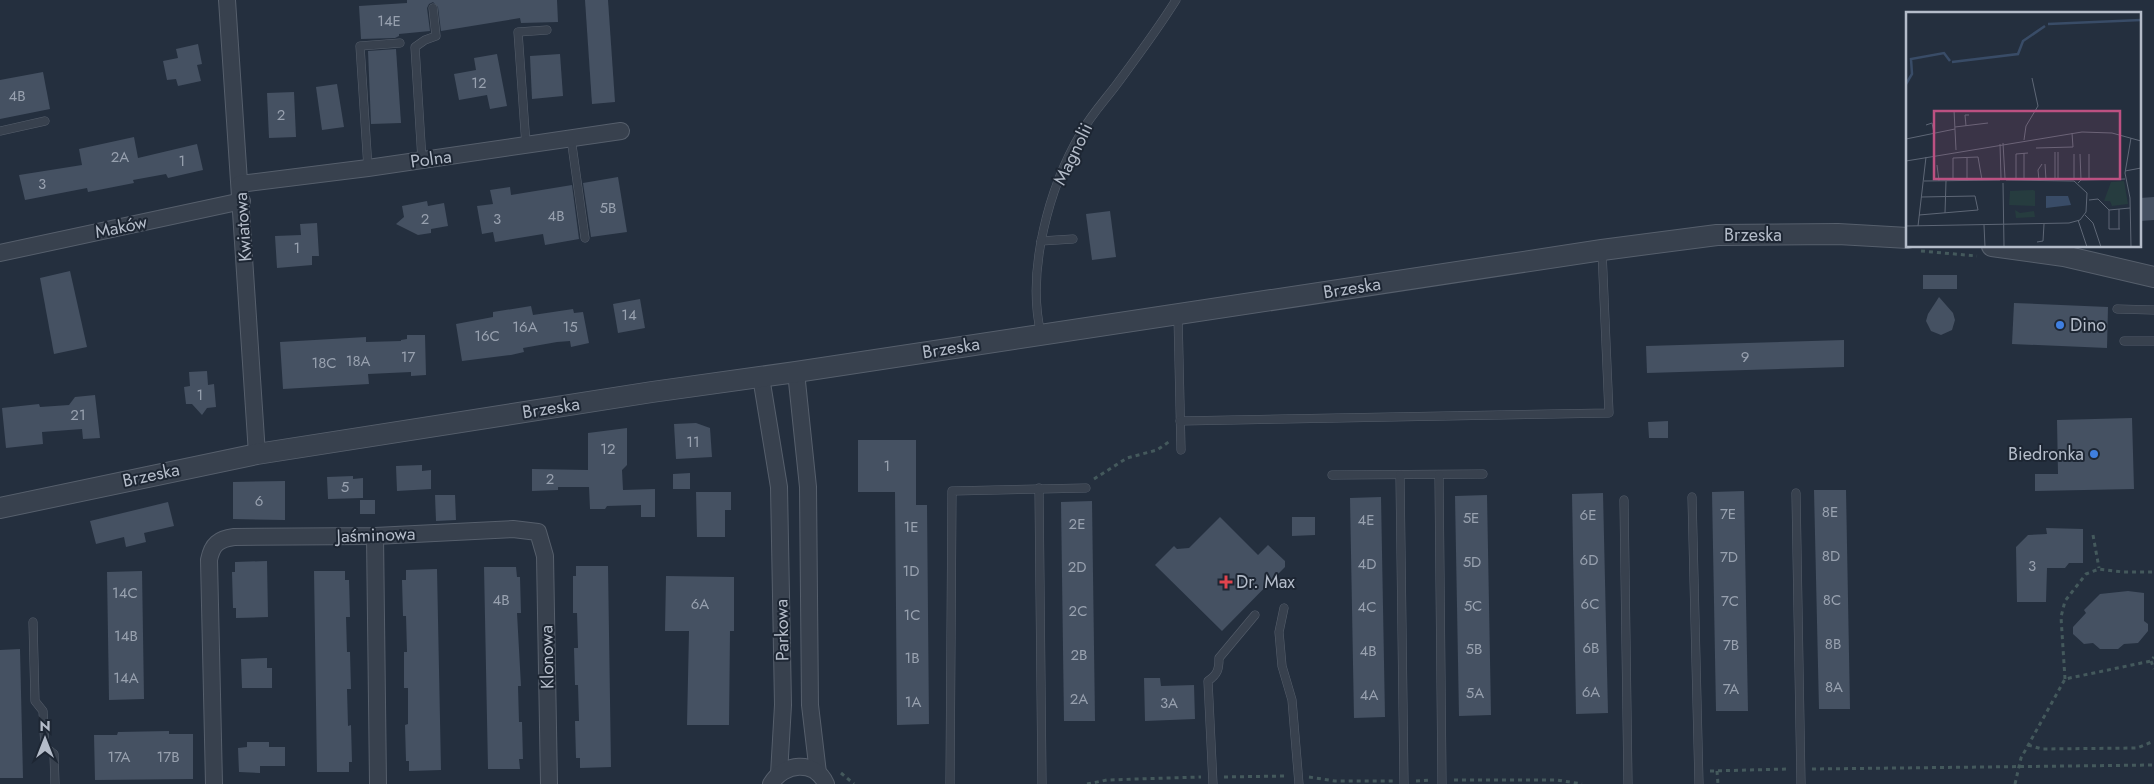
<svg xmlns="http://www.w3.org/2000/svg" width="2154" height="784" font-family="Jost,sans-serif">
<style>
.building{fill:#455162}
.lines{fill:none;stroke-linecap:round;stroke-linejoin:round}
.service-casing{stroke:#565f6c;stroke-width:9}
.minor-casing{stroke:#565f6c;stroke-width:18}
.tertiary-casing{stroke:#565f6c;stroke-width:22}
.path{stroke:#44595c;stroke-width:3;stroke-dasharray:4 4;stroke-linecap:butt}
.service{stroke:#38414e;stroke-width:8}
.minor{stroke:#38414e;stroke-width:16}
.tertiary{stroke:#38414e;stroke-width:20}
.shop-dot{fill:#3f7fe0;stroke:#1d2633;stroke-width:2}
.health-dot{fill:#e0444e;stroke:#1d2633;stroke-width:2}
.labels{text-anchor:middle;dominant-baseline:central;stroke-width:4;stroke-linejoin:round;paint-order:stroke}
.number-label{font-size:15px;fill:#98a1af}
.street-label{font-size:18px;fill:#b4bcc9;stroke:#1d2633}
.poi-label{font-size:18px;fill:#b4bcc9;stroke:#1d2633;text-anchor:start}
.inset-river{fill:none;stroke:#394c67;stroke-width:2.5}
.inset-road{fill:none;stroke:#5e6776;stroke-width:1}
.view{fill:#bd5182;fill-opacity:0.15;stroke:#bd5182;stroke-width:2.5}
.inset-edge{fill:none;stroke:#b4bcc9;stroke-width:2.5}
</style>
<rect width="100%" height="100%" fill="#242f3e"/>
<g class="building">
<path d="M407 0H557L558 22 521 23 520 18 441 31 438 7 433 2 429 4 427 8 430 31 399 34V36L395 38 361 39 359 6 407 3Z"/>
<path d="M585 0H608L615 102 592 104Z"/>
<path d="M198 44 202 64 197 65 201 81 178 86 176 79 167 80 163 61 178 58 176 49Z"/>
<path d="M396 49 401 123 371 124 368 51Z"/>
<path d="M497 54 507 106 490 109 487 95 459 100 454 74 476 70 474 58Z"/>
<path d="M560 54 563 96 532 99 530 56Z"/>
<path d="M43 72 50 109 0 119V80Z"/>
<path d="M337 84 344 127 322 130 316 87Z"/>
<path d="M294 92 296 137 269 138 267 93Z"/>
<path d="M134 137 138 158 197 144 203 170 168 178 166 174 133 180 134 183 88 192 87 188 25 200 19 175 82 165 79 149Z"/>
<path d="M618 177 627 232 591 237 583 183Z"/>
<path d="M572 185 579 239 545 245 543 234 495 242 493 232 482 234 477 206 493 204 490 190 510 187 511 195Z"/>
<path d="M2154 197V220L2140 221V198Z"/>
<path d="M427 201 428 206 444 203 448 226 431 229V233L418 235 396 224 404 217 402 206Z"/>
<path d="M1110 211 1116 257 1092 260 1086 214Z"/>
<path d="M317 223 319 256H312V265L277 268 275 236 301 235 300 224Z"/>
<path d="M70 271 87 347 54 354 40 278Z"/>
<rect x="1923" y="275" width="34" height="14"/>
<path d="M1939 297 1953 313 1955 320 1952 330 1941 335 1931 331 1926 321 1928 314Z"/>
<path d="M640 299 645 328 618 333 613 304Z"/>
<path d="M2014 303 2108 307 2107 348 2012 344Z"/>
<path d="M531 306 533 315 573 309 574 313 583 312 589 343 571 347 570 341 557 342 523 348 524 352 511 355 462 361 456 324 493 317V312Z"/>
<path d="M407 335H425L426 375 411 376V372L368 374 369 384 283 389 280 342 366 337V342L401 341V340L407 339Z"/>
<path d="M1844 340V367L1647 373 1646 346Z"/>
<path d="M207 371 208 385 214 384 216 407 207 408 202 415 192 404H186L184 387 190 386 189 372Z"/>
<path d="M95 395 100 438 83 439 82 429 42 432 43 444 6 448 2 408 39 404 40 407 69 405 75 397Z"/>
<path d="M2132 418 2134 489 2035 491V474H2058L2057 420Z"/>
<path d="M1668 421V438H1649L1648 422Z"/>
<path d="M696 423 710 428 712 457 676 459 674 424Z"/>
<path d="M627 428V465L622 470 623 490 655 489V517H641V505L607 506 605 509H590L589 487H558V490L532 491V469L588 470V433Z"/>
<path d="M858 440H916V505H927L929 724 897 725 895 492H858Z"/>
<path d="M422 465V471L431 470V489L397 491 396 466Z"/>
<path d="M690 473V489H673V474Z"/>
<path d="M353 476V479L363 478V498L328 499 327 477Z"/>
<path d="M285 481V520L233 519V482Z"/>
<path d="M1814 490H1846L1850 709H1819Z"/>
<path d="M1744 491 1748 711H1716L1712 492Z"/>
<path d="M696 492H731V510H725V537H697Z"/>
<path d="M1603 493 1608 713 1576 714 1572 494Z"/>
<path d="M435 495H455L456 520 436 521Z"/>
<path d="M1487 495 1491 715 1459 716 1455 496Z"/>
<path d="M1381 497 1385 717 1354 718 1350 498Z"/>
<rect x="360" y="500" width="15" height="14"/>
<path d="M1092 501 1095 721H1064L1061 502Z"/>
<path d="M168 502 174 526 144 533 146 542 126 547 124 537 96 544 90 521Z"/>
<path d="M1220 517 1258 555 1268 545 1285 561V567L1222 631 1155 565 1174 546 1177 549 1189 548Z"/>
<path d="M1292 517H1315V535L1292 536Z"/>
<path d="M2046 528 2083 529V563H2069L2065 568H2047L2046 602H2017L2016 547 2028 535 2047 534Z"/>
<path d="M267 561 268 617 236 618V608H233L232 572H235V562Z"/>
<path d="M576 566H608L611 767 580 768V758H576L575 721H579L578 685H575L574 648H578L577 613H573V576H576Z"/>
<path d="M484 567H516L517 577H520L521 613H517L521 686H518L519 722H522L523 759H519L520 769H488Z"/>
<path d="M437 569 441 770 409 771V761H406L405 725 408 724V688H404V652H407L406 616H403L402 580H406V570Z"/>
<path d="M142 571 144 699 109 700 107 572Z"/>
<path d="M314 571H345V580H349L350 617H346L347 652H350L351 689H347L348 726 351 725 352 762H349V772H317Z"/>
<path d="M666 576 734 577V631H730L729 725H687L689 631H665Z"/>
<path d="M2128 591 2144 593V621L2148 624V631L2138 643 2124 644 2118 649H2100L2093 643 2084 644 2073 634V627L2086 613 2084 610 2100 594Z"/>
<path d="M20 649 23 778H0V650Z"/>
<path d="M267 658V668H272V688H242L241 659Z"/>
<path d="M1144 678H1160L1161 686 1194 685 1195 719 1145 721Z"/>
<path d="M169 731V734H193V779L95 780 94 735H117L118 732Z"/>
<path d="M247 742H269V747H285V766H260V773L239 772 238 748 247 747Z"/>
</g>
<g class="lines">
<g class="service-casing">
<g id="service">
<path d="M0 131 45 121"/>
<path d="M571 138 585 238"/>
<path d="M526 145 518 32 547 30"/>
<path d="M422 160 415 47 425 40 436 36 433 8"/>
<path d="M368 168 360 46 400 43"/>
<path d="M1041 241 1073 239"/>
<path d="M2117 309 2154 310"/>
<path d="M1178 315 1181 450"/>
<path d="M1041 334C1026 271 1049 187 1081 133 1091 115 1105 100 1117 84 1137 57 1158 29 1176 0"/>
<path d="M2124 341H2154"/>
<path d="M1180 421 1609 413 1602 251"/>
<path d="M1332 475 1483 474"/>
<path d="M1400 475 1404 784"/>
<path d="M1439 475 1442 784"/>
<path d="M1039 488 1042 784"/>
<path d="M1796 493 1801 784"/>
<path d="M1692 497 1699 784"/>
<path d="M1624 500 1628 784"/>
<path d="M1284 608 1279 632 1282 666 1292 700 1299 784"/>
<path d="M33 622 35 701 43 711 45 747 54 754 55 784"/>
<path d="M950 784 952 491 1086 488"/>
<path d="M1213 784 1208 681C1218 674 1219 669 1219 658L1255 615"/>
</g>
</g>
<g class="minor-casing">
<g id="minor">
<path d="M227 0 257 454"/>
<path d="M240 184 368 168 621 131"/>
<path d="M0 253 242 201"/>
<path d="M796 372 808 487 810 705 818 773"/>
<path d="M761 377 779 487 783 705 779 774"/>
<path d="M375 536 378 784"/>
<path d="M214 784 209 560C212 544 219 539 234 537L375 536 513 529 538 532 545 556 549 784"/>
<path d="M771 784C783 763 815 759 826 784"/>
</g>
</g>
<g class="tertiary-casing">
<g id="tertiary">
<path d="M1992 246 2064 256 2154 277"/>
<path d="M0 508 257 454 652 392 796 372 1602 250 1717 235 1838 234 1908 238"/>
</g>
</g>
<g class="path">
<path d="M1921 251 1977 256"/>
<path d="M1094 479 1127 458 1157 450 1170 441"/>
<path d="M2093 535 2099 568"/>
<path d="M2151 661 2154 669"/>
<path d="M2065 679 2061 617 2065 601 2086 574 2099 569 2123 572H2154"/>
<path d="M2028 745 2042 749 2137 748 2154 741"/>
<path d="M1812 769 2154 765"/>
<path d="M1710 771 1788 769"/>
<path d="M1717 771 1718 784"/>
<path d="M841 773 854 784"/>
<path d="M1224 777 1286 776"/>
<path d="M1309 777 1335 781H1393"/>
<path d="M1454 780H1557L1582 784"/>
<path d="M1416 781 1430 780"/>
<path d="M1087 784 1107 780 1201 777"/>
<path d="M2015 784 2021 758 2065 679 2151 661 2154 657"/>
</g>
<use href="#service" class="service"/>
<use href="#minor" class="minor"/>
<use href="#tertiary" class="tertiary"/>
</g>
<g class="shop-dot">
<circle cx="2060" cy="325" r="5"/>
<circle cx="2094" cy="454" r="5"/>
</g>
<path class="health-dot" d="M1223.5 574.5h5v5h5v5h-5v5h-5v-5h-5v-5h5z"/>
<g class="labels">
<g class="number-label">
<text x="389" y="21">14E</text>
<text x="479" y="83">12</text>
<text x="17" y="96">4B</text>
<text x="281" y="115">2</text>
<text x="120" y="157">2A</text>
<text x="182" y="161">1</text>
<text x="42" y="184">3</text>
<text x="608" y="208">5B</text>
<text x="556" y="216">4B</text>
<text x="425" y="219">2</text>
<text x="497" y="219">3</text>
<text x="297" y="248">1</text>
<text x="629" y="315">14</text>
<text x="525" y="327">16A</text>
<text x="570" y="327">15</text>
<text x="487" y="336">16C</text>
<text x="408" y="357">17</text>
<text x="1745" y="357">9</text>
<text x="358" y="361">18A</text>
<text x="324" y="363">18C</text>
<text x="200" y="395">1</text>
<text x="78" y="415">21</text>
<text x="693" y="442">11</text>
<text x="608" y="449">12</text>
<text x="887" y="466">1</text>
<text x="550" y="479">2</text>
<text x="345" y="487">5</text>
<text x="259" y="501">6</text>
<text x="1830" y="512">8E</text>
<text x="1728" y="514">7E</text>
<text x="1588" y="515">6E</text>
<text x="1471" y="518">5E</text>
<text x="1366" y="520">4E</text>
<text x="1077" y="524">2E</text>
<text x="911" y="527">1E</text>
<text x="1831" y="556">8D</text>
<text x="1729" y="557">7D</text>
<text x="1589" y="560">6D</text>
<text x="1472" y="562">5D</text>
<text x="1367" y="564">4D</text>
<text x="2032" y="566">3</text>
<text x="1077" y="567">2D</text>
<text x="911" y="571">1D</text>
<text x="125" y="593">14C</text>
<text x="501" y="600">4B</text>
<text x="1832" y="600">8C</text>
<text x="1730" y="601">7C</text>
<text x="700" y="604">6A</text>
<text x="1590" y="604">6C</text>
<text x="1473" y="606">5C</text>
<text x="1367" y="607">4C</text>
<text x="1078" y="611">2C</text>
<text x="912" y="615">1C</text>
<text x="126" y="636">14B</text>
<text x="1833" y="644">8B</text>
<text x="1731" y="645">7B</text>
<text x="1591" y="648">6B</text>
<text x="1474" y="649">5B</text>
<text x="1368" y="651">4B</text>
<text x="1079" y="655">2B</text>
<text x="912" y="658">1B</text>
<text x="126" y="678">14A</text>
<text x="1834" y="687">8A</text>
<text x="1731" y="689">7A</text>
<text x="1591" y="692">6A</text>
<text x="1475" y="693">5A</text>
<text x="1369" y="695">4A</text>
<text x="1079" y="699">2A</text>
<text x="913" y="702">1A</text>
<text x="1169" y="703">3A</text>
<text x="119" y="757">17A</text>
<text x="168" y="757">17B</text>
</g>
<g class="street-label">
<text transform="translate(1073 154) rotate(-64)">Magnolii</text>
<text transform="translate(431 159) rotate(-8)">Polna</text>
<text transform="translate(121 227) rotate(-12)">Maków</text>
<text transform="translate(243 227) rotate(-94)">Kwiatowa</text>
<text x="1753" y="235">Brzeska</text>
<text transform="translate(1352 288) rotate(-9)">Brzeska</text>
<text transform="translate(951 348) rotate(-9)">Brzeska</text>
<text transform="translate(551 408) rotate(-9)">Brzeska</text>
<text transform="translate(151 475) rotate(-12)">Brzeska</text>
<text transform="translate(376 535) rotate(-2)">Jaśminowa</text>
<text transform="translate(782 630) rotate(-91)">Parkowa</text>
<text transform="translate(547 657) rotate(-91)">Klonowa</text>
</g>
<g class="poi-label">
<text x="2070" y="325">Dino</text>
<text x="2084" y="454" text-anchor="end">Biedronka</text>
<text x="1236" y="582">Dr. Max</text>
</g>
</g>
<g transform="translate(1906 12)">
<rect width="235" height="235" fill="#242f3e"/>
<path d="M218 169 222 192 206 194 204 189H198L205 170ZM127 178 129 179V194L103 193 104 179ZM109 198 114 201 128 199 129 205 110 206Z" fill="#263c3f"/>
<path d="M140 184H162L165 193 140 196Z" fill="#394c67"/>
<path class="inset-river" d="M142 12 235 8M46 50 112 42 117 29 139 14M0 72 6 62 5 47 38 41 44 49"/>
<path class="inset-road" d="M48 98 50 138M20 113 26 111 28 121M60 114 59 103H63M49 115 82 111M225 126 219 161 224 186 225 235M0 127 49 117M118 128 120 114 132 94 126 66M97 131 99 166M94 132 95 166M130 136 167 135 166 121M149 140V168M152 140V168M118 141V167M168 142V168M174 142 175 168M183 142V168M61 146V169M0 149 176 120 206 121 235 129M139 152 140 168M31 153 33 169M219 159 235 156M47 168V146L72 145 76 168M110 168V142L122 141M133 168 132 158 136 152M18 169 94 168M97 171 98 235M172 171 175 168 219 167M183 188 192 187 203 198V217H214M213 197V217M203 198 224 196M39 201 40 169M13 203 72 198 69 184 15 185M179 203 187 211 195 235M172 208 181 235M78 213 79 235M0 214 163 211 174 208 180 200 181 181 168 169 100 168M12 214 20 145M131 230 137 229 138 212"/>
<path class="view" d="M28 99H214V167H28Z"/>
<rect width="235" height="235" class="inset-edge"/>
</g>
<g transform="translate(45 739)" stroke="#1d2633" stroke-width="4" paint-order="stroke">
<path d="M0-4L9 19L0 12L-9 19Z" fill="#b4bcc9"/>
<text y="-8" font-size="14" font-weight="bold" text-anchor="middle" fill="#b4bcc9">N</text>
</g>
</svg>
